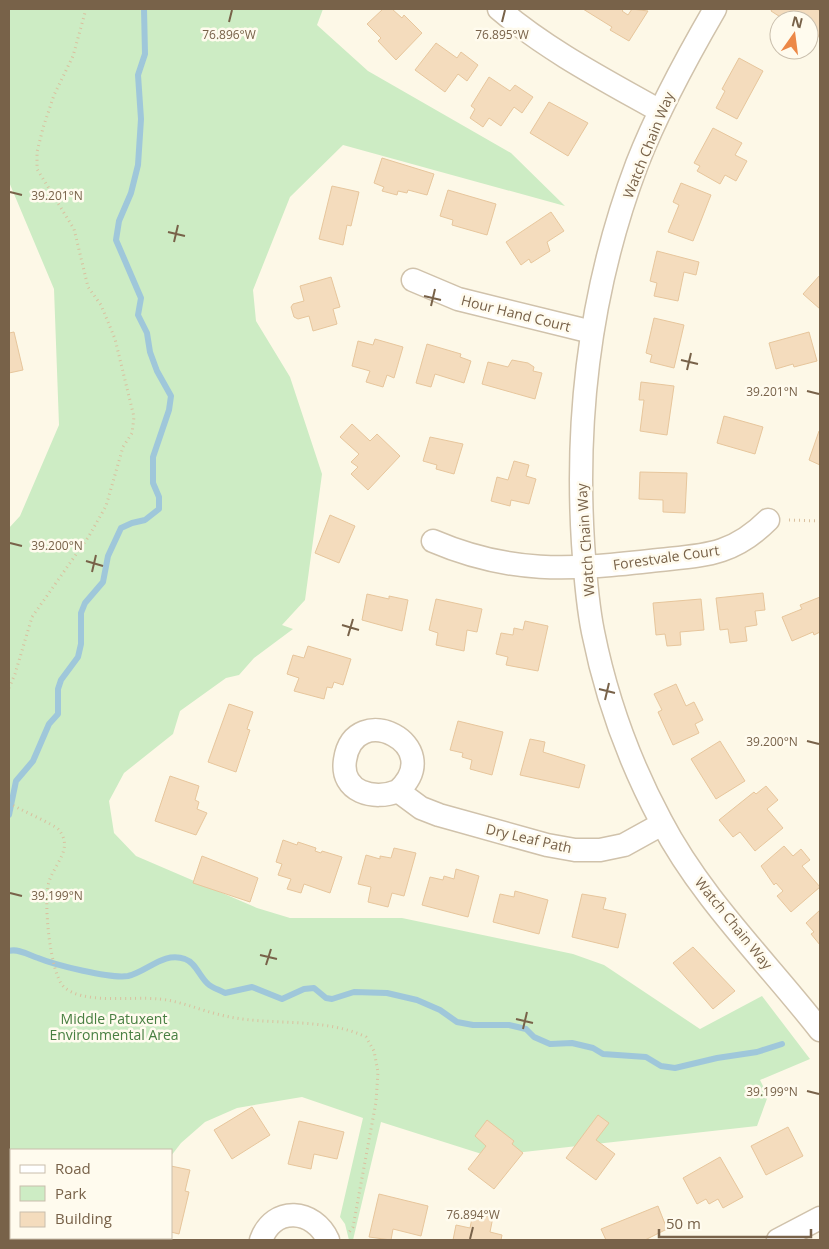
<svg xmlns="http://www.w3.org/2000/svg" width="829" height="1249" font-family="'Open Sans',sans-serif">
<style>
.green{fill:#cdecc4}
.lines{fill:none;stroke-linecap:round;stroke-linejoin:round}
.stream{stroke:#9fc7da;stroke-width:6}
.building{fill:#f4dcbd;stroke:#e7c69c}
.minor-casing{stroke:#d0c2ab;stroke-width:25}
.path{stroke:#d9c09f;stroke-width:3;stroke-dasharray:1 4;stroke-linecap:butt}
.minor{stroke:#fff;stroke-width:22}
.ticks{fill:none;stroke:#786249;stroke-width:2}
.labels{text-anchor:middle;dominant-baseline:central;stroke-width:5;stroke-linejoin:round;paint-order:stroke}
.street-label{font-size:14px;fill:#786249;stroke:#fffbee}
.park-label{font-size:14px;fill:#487f41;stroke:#fffbee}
.ticks-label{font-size:12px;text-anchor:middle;fill:#786249;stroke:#fffbee;stroke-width:5;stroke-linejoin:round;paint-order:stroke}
</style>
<rect width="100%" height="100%" fill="#fdf8e7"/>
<path class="green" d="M9 9H323L317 25 368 71 511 153 565 206 343 145 290 197 253 290 256 321 290 377 322 474 305 600 282 625 293 629 254 658 239 675 226 678 180 711 173 734 124 773 109 801 114 833 136 856 257 908 290 918H402L573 954 604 965 700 1029 762 996 810 1059 760 1080 768 1096 757 1126 488 1156 381 1122 353 1240H349L345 1224 340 1217 363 1118 302 1097 237 1108 205 1122 181 1143 171 1156V1150H11V1238H145L144 1240H9V528L20 516 59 425 54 289 9 182Z"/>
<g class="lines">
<g class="stream">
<path d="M9 815 16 781 33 761 49 724 58 714V689L61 680 78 657 81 644V613L85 603 103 582 108 556 121 528 132 523 145 520 159 509V497L153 483V457L169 410 171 396 157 371 150 352 147 333 138 315 141 298 116 240 119 221 131 193 138 165 141 119 138 75 145 54 144 9"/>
<path d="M9 951C18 948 29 955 38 958 55 965 111 979 128 976 148 971 164 951 185 959 195 962 200 977 208 984 212 988 220 990 225 993L252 987 282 999 304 989 314 988 326 998 332 999 354 992 387 993 417 1000 440 1010 457 1022 473 1025H509L526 1029 534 1037 550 1044 572 1043 593 1048 603 1054 646 1057 661 1066 675 1068 717 1058 757 1052 782 1044"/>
</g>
</g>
<g class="building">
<path d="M383 9H392L402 18 404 15 422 33 396 60 378 41 381 38 367 24Z"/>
<path d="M583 9H624L622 11 628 15 632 9 648 11 629 41 610 30 612 27Z"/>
<path d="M772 9H817L820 11V33L817 39 809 34V20H785L771 11Z"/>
<path d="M436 43 457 58 461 52 478 65 467 81 458 74 445 92 415 70Z"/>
<path d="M739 58 763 71 737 119 716 108 725 91 722 89Z"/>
<path d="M489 77 510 91 515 85 533 97 522 113 514 107 501 126 489 118 483 127 470 118 475 109 471 106Z"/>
<path d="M549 102 588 123 568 156 530 133Z"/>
<path d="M713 128 742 143 735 155 747 161 736 181 725 175 720 184 697 171 700 166 694 163Z"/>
<path d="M382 158 434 174 427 195 408 190 407 193 398 191 397 195 382 191 384 187 374 183Z"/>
<path d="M681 183 711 195 693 241 668 232 679 205 673 202Z"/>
<path d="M332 186 359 192 351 226 347 225 343 245 319 239Z"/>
<path d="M448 190 496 204 487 235 452 225 453 220 440 216Z"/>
<path d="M551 212 564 231 547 242 550 251 531 263 529 259 521 265 506 242Z"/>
<path d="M657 251 699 262 696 275 684 272 678 301 654 296 657 283 650 281Z"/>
<path d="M820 275V309L803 294Z"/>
<path d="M331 277 340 307 333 309 337 324 313 331 309 316 298 319 294 317 291 307 293 304 304 301 300 286Z"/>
<path d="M654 318 684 325 674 368 650 362 652 355 646 353Z"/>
<path d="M14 332 23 370 9 373V333Z"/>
<path d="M809 332 817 361 794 367 793 364 776 369 769 343Z"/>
<path d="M375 339 403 347 394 378 387 375 383 387 366 382 370 371 352 366 358 341 373 345Z"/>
<path d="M427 344 461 354 460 357 471 361 464 383 435 374 431 387 416 383Z"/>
<path d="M512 360 528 363 534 367 533 371 542 373 535 399 482 384 488 362 508 367Z"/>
<path d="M641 382 674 386 667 435 640 431 644 400H639Z"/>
<path d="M724 416 763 427 755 454 717 443Z"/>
<path d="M352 424 370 441 377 434 400 456 368 490 351 474 358 467 351 462 359 454 340 437Z"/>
<path d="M819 431 820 432V465L809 460Z"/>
<path d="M430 437 463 444 454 474 436 469 437 465 423 461Z"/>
<path d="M514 461 529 465 526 476 536 479 529 504 511 500 510 506 491 501 497 477 508 480Z"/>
<path d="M640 472 687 473 685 513 663 512V500L639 499Z"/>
<path d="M330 515 355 526 339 563 315 553Z"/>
<path d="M763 593 765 610 755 611 757 625 745 627 747 641 730 643 728 629 720 630 716 598Z"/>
<path d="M367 594 389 599V596L408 600 402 631 362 620Z"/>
<path d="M820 597V632L814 635 813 632 792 641 782 617 802 609 800 605Z"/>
<path d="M436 599 482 609 477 632 467 630 464 651 436 645 438 633 429 630Z"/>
<path d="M701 599 704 630 680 632 681 645 667 646 665 634 656 635 653 603Z"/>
<path d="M525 621 548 626 538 671 506 665 508 657 496 654 501 633 513 635 514 628 523 630Z"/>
<path d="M308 646 351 659 343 685 334 682 332 688 327 687 324 699 294 691 299 678 287 674 293 655 304 658Z"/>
<path d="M676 684 686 706 694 702 703 720 695 724 699 733 673 745 658 712 662 710 654 694Z"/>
<path d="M229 704 253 712 247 729 250 730 236 772 208 762Z"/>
<path d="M458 721 503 732 492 775 470 769 472 760 462 757 463 753 450 750Z"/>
<path d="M530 739 545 742 543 752 585 765 579 788 520 775Z"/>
<path d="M720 741 745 781 716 799 691 759Z"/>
<path d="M170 776 199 786 195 800 199 802 197 809 207 813 196 835 155 821Z"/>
<path d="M766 786 778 800 767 809 783 828 755 851 740 832 733 837 719 820 754 792 756 794Z"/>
<path d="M283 840 297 845 298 842 316 848 315 851 321 853 322 851 342 857 330 893 304 884 301 893 287 889 291 879 278 875 282 864 276 862Z"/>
<path d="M784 846 793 856 801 849 810 860 802 866 820 887 791 912 777 896 783 891 776 883 774 885 761 866Z"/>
<path d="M394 848 416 853 404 896 392 893 388 907 368 902 371 887 358 884 366 855 380 859V856L391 858Z"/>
<path d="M202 856 258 878 250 902 193 883Z"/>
<path d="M456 869 479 876 468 917 422 905 430 877 443 880 444 876 454 879Z"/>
<path d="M515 891 548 900 539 934 493 922 500 894 514 897Z"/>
<path d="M582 894 606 898 603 909 626 914 618 948 572 937Z"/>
<path d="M820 910V945L811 934 814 932 806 923Z"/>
<path d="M693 947 735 991 713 1009 673 963Z"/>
<path d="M252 1107 270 1135 232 1159 214 1130Z"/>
<path d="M598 1115 609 1123 596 1140 615 1154 596 1180 566 1158Z"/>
<path d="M487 1120 514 1141 512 1144 523 1153 494 1189 468 1169 486 1146 475 1136Z"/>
<path d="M299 1121 344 1132 337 1159 314 1154 311 1169 288 1164Z"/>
<path d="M788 1127 803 1156 766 1175 751 1146Z"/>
<path d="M720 1157 743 1197 723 1208 718 1199 709 1204 706 1199 697 1204 683 1178Z"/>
<path d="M171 1166 190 1170 185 1191 189 1192 179 1234 171 1232Z"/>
<path d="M379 1194 428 1206 421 1236 393 1229 391 1240 369 1237Z"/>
<path d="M658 1206 667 1229 645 1240H606L601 1229Z"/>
<path d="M473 1213 493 1217 490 1232 502 1235 501 1240H453L456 1225 470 1228Z"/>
</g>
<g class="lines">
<g class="minor-casing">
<g id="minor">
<path d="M499 9C547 50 605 80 660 111"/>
<path d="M715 9C686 59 658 110 637 164 591 286 575 413 583 543 585 572 587 603 593 632 606 697 630 763 661 821 701 898 767 962 820 1030"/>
<path d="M413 280 458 299 592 332"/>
<path d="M433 541C510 574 569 570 650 561 700 555 730 558 768 520"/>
<path d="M398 791C374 801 340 792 345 760 354 698 448 745 398 791L421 808 439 815 547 845 575 850H600L624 845 662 824"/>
<path d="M261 1240C274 1205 314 1209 328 1240"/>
<path d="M778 1240 820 1218"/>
</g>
</g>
<g class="path">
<path d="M789 520 820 521"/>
<path d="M9 688 15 674 32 617 89 536 106 506 123 447 132 433 134 417 115 339 101 305 88 287 74 229 37 169V152L43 128 54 95 73 56 86 9"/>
<path d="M9 803C18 809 54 824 59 830 74 849 54 864 49 882 43 900 50 972 63 986 81 1005 133 996 159 999 181 1001 199 1010 221 1015 268 1027 322 1016 366 1037L374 1051 378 1072 376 1102 353 1227 348 1234"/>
</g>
<use href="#minor" class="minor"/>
</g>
<path class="ticks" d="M229 22 232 10M502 22 505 10M10 192 22 195M168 232 185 236M174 242 178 225M424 296 441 300M431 306 435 289M681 360 698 364M687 370 691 353M807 391 819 394M10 543 22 546M86 561 103 566M92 572 96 555M342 625 359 630M348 636 353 619M599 689 615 693M605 700 609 683M807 741 819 744M10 893 22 896M260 955 277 959M266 965 271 949M516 1019 533 1023M523 1029 527 1012M807 1091 819 1094M470 1239 473 1227"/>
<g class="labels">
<g class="street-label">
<text transform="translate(648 145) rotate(-68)">Watch Chain Way</text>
<text transform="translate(516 313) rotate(14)">Hour Hand Court</text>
<text transform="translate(585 540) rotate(-94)">Watch Chain Way</text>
<text transform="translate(666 557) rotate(-8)">Forestvale Court</text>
<text transform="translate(529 838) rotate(13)">Dry Leaf Path</text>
<text transform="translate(734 923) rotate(51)">Watch Chain Way</text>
</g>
<g class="park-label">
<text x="114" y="1018">Middle Patuxent<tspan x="114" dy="16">Environmental Area</tspan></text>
</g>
</g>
<g class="ticks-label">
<text x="229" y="39">76.896°W</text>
<text x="502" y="39">76.895°W</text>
<text x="57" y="200">39.201°N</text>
<text x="772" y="396">39.201°N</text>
<text x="57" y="550">39.200°N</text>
<text x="772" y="746">39.200°N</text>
<text x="57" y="900">39.199°N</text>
<text x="772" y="1096">39.199°N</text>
<text x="473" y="1219">76.894°W</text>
</g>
<rect width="829" height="1249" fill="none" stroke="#786249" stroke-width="20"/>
<rect x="10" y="1149" width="162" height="90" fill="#fffbee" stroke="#c9beac"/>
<rect x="20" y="1165" width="25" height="8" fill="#ffffff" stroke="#c9beac"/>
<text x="55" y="1174" font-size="15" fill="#786249">Road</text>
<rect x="20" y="1186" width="25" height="15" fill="#cdecc4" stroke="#c9beac"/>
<text x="55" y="1199" font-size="15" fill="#786249">Park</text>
<rect x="20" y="1212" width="25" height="15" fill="#f4dcbd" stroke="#c9beac"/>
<text x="55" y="1224" font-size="15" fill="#786249">Building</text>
<g transform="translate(794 35) rotate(14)"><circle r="24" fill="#fffbee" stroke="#c9beac"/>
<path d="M0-4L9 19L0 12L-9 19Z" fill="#ec8847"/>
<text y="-8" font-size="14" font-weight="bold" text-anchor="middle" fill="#786249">N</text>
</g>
<path d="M659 1229v8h152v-8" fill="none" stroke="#786249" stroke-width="2.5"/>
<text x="666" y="1229" font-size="15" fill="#786249" stroke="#fffbee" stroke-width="4" paint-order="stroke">50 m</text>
</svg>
